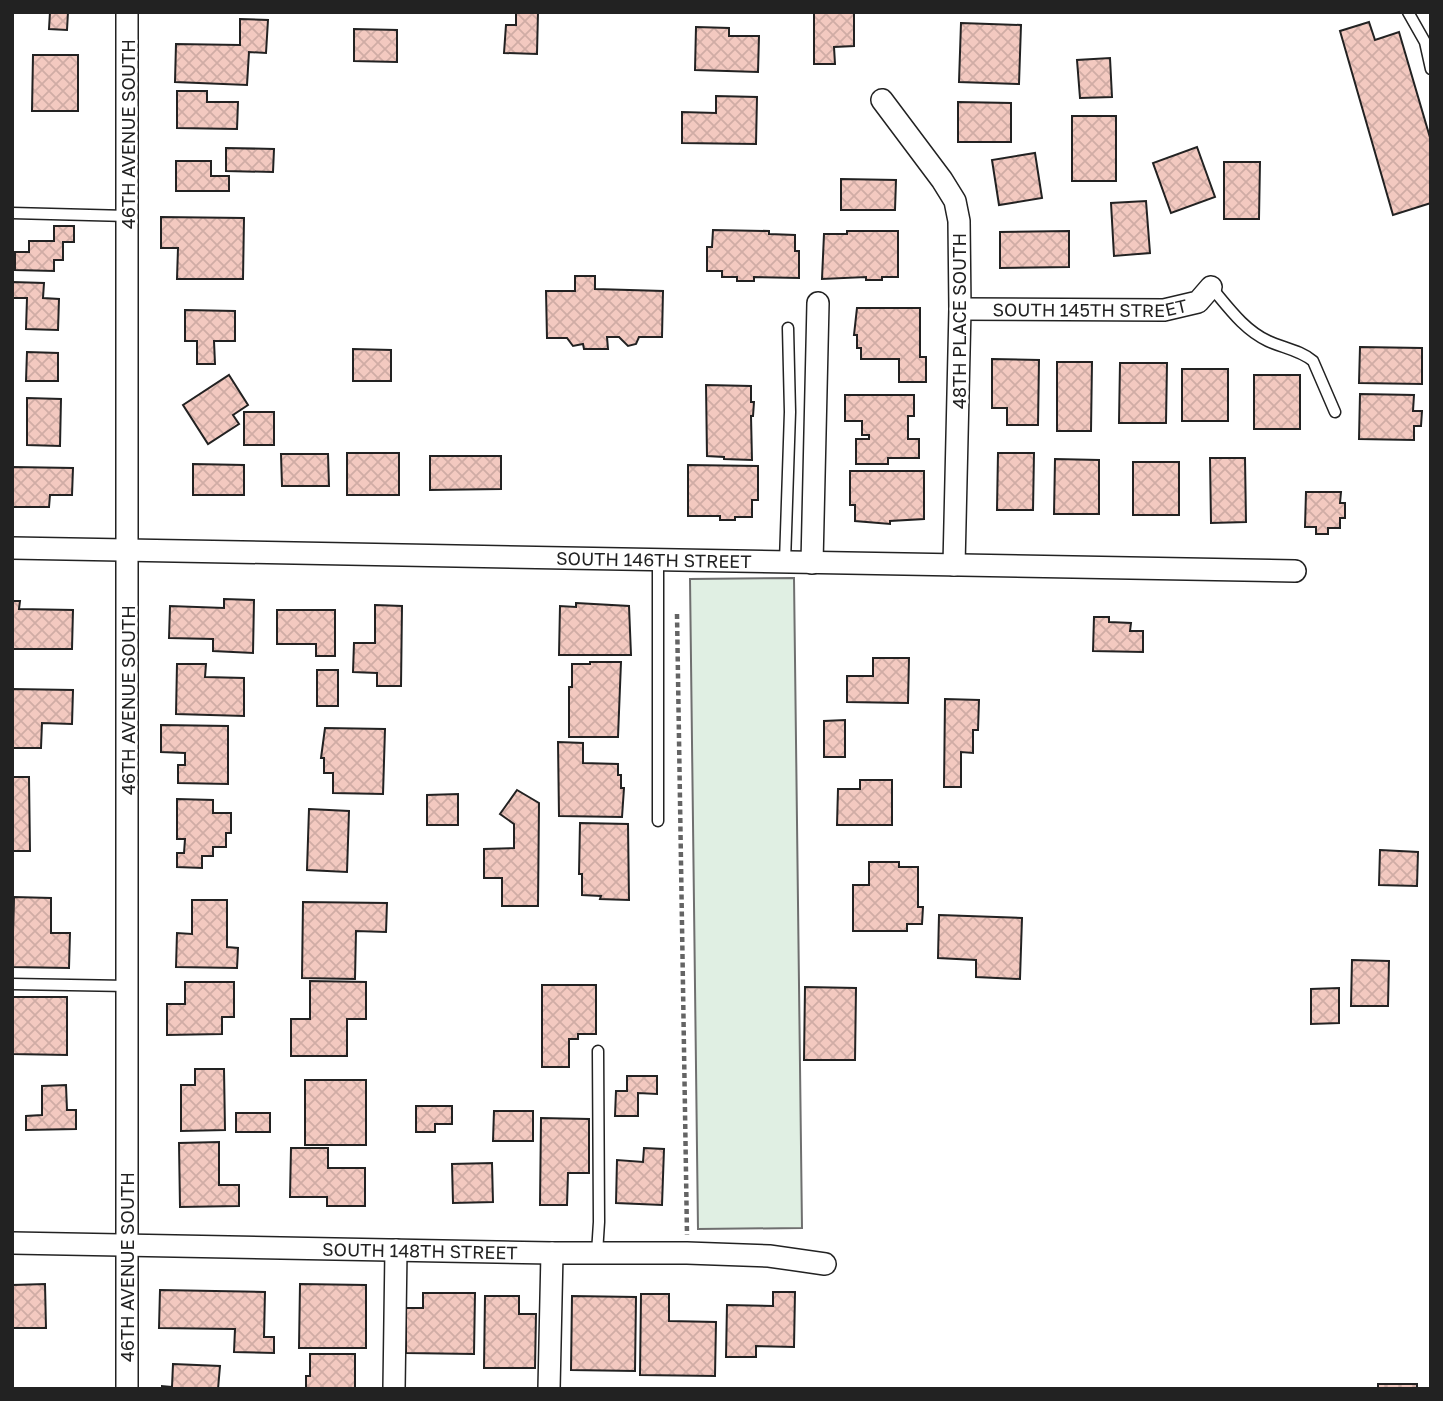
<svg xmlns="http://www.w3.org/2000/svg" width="1443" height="1401" font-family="'Golos Text',sans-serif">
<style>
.green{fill:#e0efe3;stroke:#6f6f6f;stroke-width:2}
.building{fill:url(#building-cross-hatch);stroke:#222;stroke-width:2}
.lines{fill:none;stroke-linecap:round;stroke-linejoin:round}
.service-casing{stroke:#222;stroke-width:13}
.minor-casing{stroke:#222;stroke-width:24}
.path{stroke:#646464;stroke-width:4.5;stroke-dasharray:5 3.5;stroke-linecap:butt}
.service{stroke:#fff;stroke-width:10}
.minor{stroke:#fff;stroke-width:21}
.labels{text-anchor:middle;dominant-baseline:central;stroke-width:5;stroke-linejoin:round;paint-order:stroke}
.street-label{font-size:18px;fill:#222;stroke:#fff}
</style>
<defs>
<pattern id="building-cross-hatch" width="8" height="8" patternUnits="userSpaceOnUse" patternTransform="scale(1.75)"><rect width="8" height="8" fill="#f3c9c0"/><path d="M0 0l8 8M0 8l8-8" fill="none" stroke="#d0aca5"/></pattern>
</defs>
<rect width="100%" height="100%" fill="#fff"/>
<path class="green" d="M794 578 802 1228 698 1229 690 579Z"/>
<g class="building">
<path d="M50 12H68L67 30 49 29Z"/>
<path d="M516 12H538L537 54 504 53 506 25H516Z"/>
<path d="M854 12V46L834 47 835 64H814V13Z"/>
<path d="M240 19 268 20 266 53 249 52 247 85 175 82 176 44 240 45Z"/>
<path d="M1369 22 1375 40 1399 32 1431 141V203L1393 215 1340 31Z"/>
<path d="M961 23 1021 25 1019 84 959 82Z"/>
<path d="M696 27 729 28V36H759L758 72 695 70Z"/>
<path d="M354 29 397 30V62L354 61Z"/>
<path d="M33 55H78V111H32Z"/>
<path d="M1110 58 1112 97 1080 98 1077 60Z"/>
<path d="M177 91H207V102H238L237 129 177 128Z"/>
<path d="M716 96 757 97 756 144 682 143V112L716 113Z"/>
<path d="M958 102 1011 103V142H958Z"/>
<rect x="1072" y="116" width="44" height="65"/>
<path d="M1197 147 1215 197 1171 213 1153 163Z"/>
<path d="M226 148 274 149 273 172 226 171Z"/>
<path d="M1035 153 1042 198 999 205 992 160Z"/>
<path d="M176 161H211V176H229V191H176Z"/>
<path d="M1224 162H1260L1259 219H1224Z"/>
<path d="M841 179 896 180 895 210H841Z"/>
<path d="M1146 201 1150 253 1114 256 1111 203Z"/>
<path d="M161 217 244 218 243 279H177L178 248H161Z"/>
<path d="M54 226H74V242H63V260H54V271L15 270V252H29V241H54Z"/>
<path d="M713 230 769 231V234L795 235V251H799V278L754 277V281H737V277H722V271H707V247H712Z"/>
<path d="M847 231H898V277H882V280H866V277L822 279 824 234H847Z"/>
<path d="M1069 231V267L1000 268V232Z"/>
<path d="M575 276H595V289L663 291 662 337H639L636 344 628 346 619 337H607L608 349H584L583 344 573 346 567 338H547L546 291H575Z"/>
<path d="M12 282 44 283 43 298 59 299 58 330 26 329 27 298H12Z"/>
<path d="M857 308H920V357H926V382H899V359H861V348H857V335H854Z"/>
<path d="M185 310 235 311V341H214L215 364H197V341H185Z"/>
<path d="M1360 347 1422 348V384L1359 383Z"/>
<path d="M353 349 391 350V381H353Z"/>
<path d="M27 352 58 353V381H26Z"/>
<path d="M992 359 1039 360 1038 425H1007V408H992Z"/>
<path d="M1057 362H1092L1091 431H1057Z"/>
<path d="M1120 363H1167L1166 423H1119Z"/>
<rect x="1182" y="369" width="46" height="52"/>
<path d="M229 375 248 405 233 415 239 424 208 444 183 405Z"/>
<rect x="1254" y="375" width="46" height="54"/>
<path d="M706 385 751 386V402H754L753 416H751L752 460 724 459V457L707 456Z"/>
<path d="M1360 394 1414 395 1413 411H1422L1421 426H1414V440L1359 439Z"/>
<path d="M845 395H914V416H908V439H919V458H888V464H856V439H869V435H862V421H845Z"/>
<path d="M27 398 61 399 60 446 27 445Z"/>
<rect x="244" y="412" width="30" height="33"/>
<rect x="347" y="453" width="52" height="42"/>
<path d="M998 453H1034L1033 510H997Z"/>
<path d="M281 454H328L329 486H282Z"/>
<path d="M430 456H501V489L430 490Z"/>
<path d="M1210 458H1245L1246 522 1211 523Z"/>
<path d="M1055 459 1099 460V514H1054Z"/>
<rect x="1133" y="462" width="46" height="53"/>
<path d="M193 464 244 465V495H193Z"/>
<path d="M688 465 758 466V500H752V517H735V520H720V516H688Z"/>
<path d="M13 467 73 468 72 495H50L49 507H12Z"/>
<path d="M850 471H924V519L890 521V524L855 521V505H850Z"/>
<path d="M1306 492H1341L1340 503H1345V518H1340V528H1328V534H1316V527H1305Z"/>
<path d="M224 599 254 600 253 653 213 651V639L169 638 170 606 224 608Z"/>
<path d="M12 601H20L19 609 73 610 72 649H12Z"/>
<path d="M576 603 629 606 631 655H559L560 606 576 607Z"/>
<path d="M375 605 402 606 401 686H377V673L353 672 354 643H375Z"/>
<path d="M277 610H335V656H316V644H277Z"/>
<path d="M1094 617H1109V622L1131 623 1130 631H1143V652L1093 651Z"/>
<path d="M873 658H909L908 703 847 702V676H873Z"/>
<path d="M590 662H621L618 737H569V687H572V664H590Z"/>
<path d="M177 664H206L205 677 244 678V716L176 714Z"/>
<rect x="317" y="670" width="21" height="36"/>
<path d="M12 689 73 690 72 724 42 723 41 748H12Z"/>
<path d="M945 699 979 700 978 730H973V753L961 752V787H944Z"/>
<path d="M845 720V757H824V721Z"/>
<path d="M161 725 228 726V784L178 783V765H185V753L161 752Z"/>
<path d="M325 728 385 729 383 794 333 793V773H324V758H321Z"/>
<path d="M558 742 583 743V763L618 764V775H621V788H624L622 817 559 816Z"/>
<path d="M12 777H29L30 851H12Z"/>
<path d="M860 780H892V825H837L838 789H860Z"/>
<path d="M517 790 539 803 538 906H502V878H484V849L514 848V824L500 814Z"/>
<path d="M458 794V825H427V795Z"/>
<path d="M177 799 213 800V813H231V833H226V847H213V856H202V868L177 867V853H184L185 839H177Z"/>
<path d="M309 809 349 811 347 872 307 870Z"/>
<path d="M580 823 628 824 629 900 600 899 601 896 582 895V874H579Z"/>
<path d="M1380 850 1418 852 1417 886 1379 885Z"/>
<path d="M869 862H899V867H918V907H923L922 924H907V931H853V885H869Z"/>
<path d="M14 897 51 898V933H70L69 968 12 967Z"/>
<path d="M192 900H227V947L238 948 237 968 176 967 177 933 192 934Z"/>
<path d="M303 902 387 903 386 932 356 931 355 979 302 978Z"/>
<path d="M939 915 1022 918 1020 979 976 977V960L938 958Z"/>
<path d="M1352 960 1389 961 1388 1006H1351Z"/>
<path d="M310 981 366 982V1019H347V1056H291V1019H310Z"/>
<path d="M185 982H234V1017H222V1034L167 1035V1004H185Z"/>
<path d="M542 985H596V1034H578V1039H569V1067H542Z"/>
<path d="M805 987 856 988 855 1060H804Z"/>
<path d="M1339 988V1023L1311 1024V989Z"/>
<path d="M12 997H67V1055L12 1054Z"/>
<path d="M195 1069H224L225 1130 181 1131V1085H195Z"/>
<path d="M627 1076H657V1094L638 1093V1116H615L616 1091H627Z"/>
<rect x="305" y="1080" width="61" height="65"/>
<path d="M66 1085 67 1110H76V1129L26 1130V1116L42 1115V1086Z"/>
<path d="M416 1106H452V1124H435V1132H416Z"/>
<path d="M494 1111H533V1141H493Z"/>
<rect x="236" y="1113" width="34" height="19"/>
<path d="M541 1118 589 1119V1173H568L567 1205H540Z"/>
<path d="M219 1142V1185H239V1206L180 1207 179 1143Z"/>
<path d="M291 1148H328V1168H365V1206H327V1197H290Z"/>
<path d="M644 1148 664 1149 662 1205 616 1203 617 1160 643 1162Z"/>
<path d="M492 1163 493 1202 453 1203 452 1164Z"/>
<path d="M45 1284 46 1328H12V1285Z"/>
<path d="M300 1284 366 1285V1348H299Z"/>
<path d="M160 1290 265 1292 264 1337H274V1353L234 1352 235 1329 159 1328Z"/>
<path d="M773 1292H795L794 1347 756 1346V1357H726L727 1305 773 1306Z"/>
<path d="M423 1293H475L474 1354 406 1353V1308H423Z"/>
<path d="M641 1294H669V1321L716 1322 715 1376 640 1375Z"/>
<path d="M485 1296H519V1314H536L535 1368H484Z"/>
<path d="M572 1296 636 1297 635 1371 571 1370Z"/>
<path d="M310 1354H355V1389H306V1376H310Z"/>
<path d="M173 1364 220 1366 218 1389H162V1386L172 1387Z"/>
<rect x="1378" y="1384" width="39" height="5"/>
</g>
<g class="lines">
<g class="service-casing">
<g id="service">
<path d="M1408 12 1425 42 1431 69"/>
<path d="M12 213 128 216"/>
<path d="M1211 287C1228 307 1244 330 1268 341 1283 348 1300 350 1313 361L1335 412"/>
<path d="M785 562 790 412 788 328"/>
<path d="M658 821V560"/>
<path d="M12 984 128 986"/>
<path d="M597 1253 599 1222 598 1051"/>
</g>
</g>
<g class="minor-casing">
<g id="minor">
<path d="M882 100 942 180 955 201 959 221 960 309 954 565"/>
<path id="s1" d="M960 309 1164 310 1198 302 1211 287"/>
<path id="s2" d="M12 548 1295 571"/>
<path d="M812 563 818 303"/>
<path id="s3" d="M12 1243 552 1253H687L769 1256 825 1264"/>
<path d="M127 1389V12"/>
<path d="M394 1389 396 1250"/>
<path d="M549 1389 552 1253"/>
</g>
</g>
<path class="path" d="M677 614 687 1235"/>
<use href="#service" class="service"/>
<use href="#minor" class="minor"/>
</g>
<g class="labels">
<g class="street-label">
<text transform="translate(128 134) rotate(-90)">46TH AVENUE SOUTH</text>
<text stroke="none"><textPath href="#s1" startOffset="130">SOUTH 145TH STREET</textPath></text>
<text transform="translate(959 321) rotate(-90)">48TH PLACE SOUTH</text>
<text stroke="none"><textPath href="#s2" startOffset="642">SOUTH 146TH STREET</textPath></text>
<text transform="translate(128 700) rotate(-90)">46TH AVENUE SOUTH</text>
<text stroke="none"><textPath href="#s3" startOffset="408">SOUTH 148TH STREET</textPath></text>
<text transform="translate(127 1267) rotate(-90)">46TH AVENUE SOUTH</text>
</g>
</g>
<rect width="1443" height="1401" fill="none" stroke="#222222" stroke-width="28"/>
</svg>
